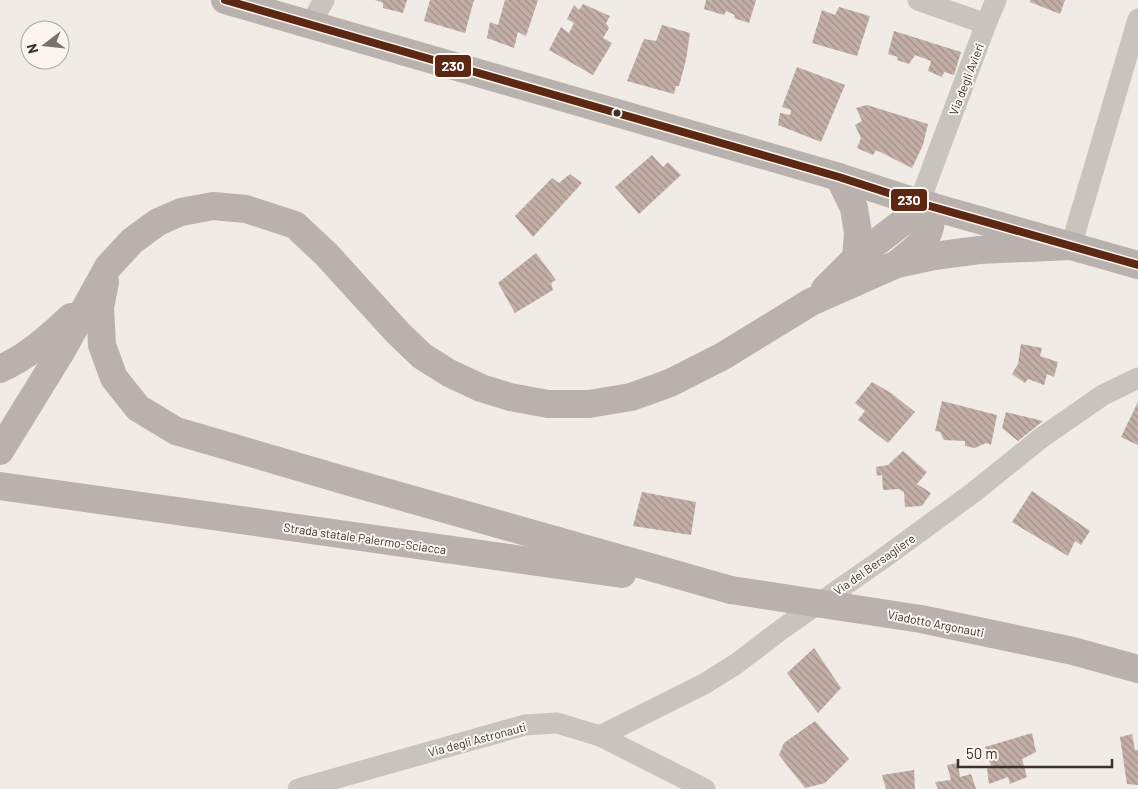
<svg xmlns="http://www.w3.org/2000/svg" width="1138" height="789" font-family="Barlow,sans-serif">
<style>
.building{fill:url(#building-back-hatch)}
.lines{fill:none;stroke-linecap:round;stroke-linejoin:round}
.minor{stroke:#c9c3be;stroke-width:21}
.major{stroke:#b8b1ad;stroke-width:28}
.major-bridge{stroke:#b8b1ad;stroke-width:28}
.bus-1-casing{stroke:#fbf5ee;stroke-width:11}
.bus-1{stroke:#5c2814;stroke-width:8}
.bus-dot{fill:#3b302b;stroke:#fbf5ee;stroke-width:2}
.labels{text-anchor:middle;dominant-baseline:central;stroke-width:4;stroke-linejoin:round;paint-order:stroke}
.street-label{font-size:12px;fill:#3b302b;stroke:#fbf5ee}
.line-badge{stroke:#fbf5ee;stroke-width:2}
.badge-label{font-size:14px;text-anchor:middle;font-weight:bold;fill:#fff}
</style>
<defs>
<pattern id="building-back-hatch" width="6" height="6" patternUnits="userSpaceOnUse" patternTransform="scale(1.25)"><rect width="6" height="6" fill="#c3afa7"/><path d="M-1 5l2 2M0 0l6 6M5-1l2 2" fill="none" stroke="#a08f88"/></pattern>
</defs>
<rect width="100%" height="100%" fill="#f0ebe5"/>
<g class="building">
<path d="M375 0H407L403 13 383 8V3Z"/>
<path d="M430 0H474L465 33 424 21Z"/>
<path d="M505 0H538L526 36 518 32 514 48 487 38 490 22 498 25Z"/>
<path d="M706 0H756L749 23 734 18 735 15 726 11 724 15 704 9Z"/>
<path d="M1030 0H1065L1060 14 1030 2Z"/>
<path d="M583 4 610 16 606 23 609 28 603 38 612 43 593 75 549 50 561 27 569 33 574 23 567 19 574 5 579 10Z"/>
<path d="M839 7 870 16 857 56 812 43 822 10 835 15Z"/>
<path d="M662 25 690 33 686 60 679 86H676L674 94 627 81 644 39 656 41Z"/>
<path d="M894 31 961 52 954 75 944 72 942 77 928 71 931 61 915 55 909 64 897 60 898 57 888 54Z"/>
<path d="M797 67 845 85 821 142 778 125 780 113 790 115 791 110 782 107Z"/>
<path d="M867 105 928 124 923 145 912 168 876 150 873 155 857 148 861 138 855 125 862 121 856 108Z"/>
<path d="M652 155 663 167 668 162 681 175 639 214 615 187Z"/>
<path d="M570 174 582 183 533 237 515 216 552 178 559 183Z"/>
<path d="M536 253 556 280 551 283 553 290 515 313 498 283Z"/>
<path d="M1021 344 1042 348 1040 356 1058 362 1054 377 1047 374 1044 385 1028 379 1025 383 1012 374 1018 364Z"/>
<path d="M872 382 891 393 915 412 888 443 858 420 865 411 855 403Z"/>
<path d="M942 401 997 415 991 445 986 443 975 448 965 446V441L944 440 940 432 935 431Z"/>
<path d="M1138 402V445L1121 437Z"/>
<path d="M1006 412 1043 421 1018 441 1002 428Z"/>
<path d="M903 451 927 472 917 484 931 493 922 506 905 507 904 492 899 489 883 490 882 475 877 476 876 467 888 465Z"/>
<path d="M1032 491 1090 531 1081 545 1075 541 1068 556 1012 522Z"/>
<path d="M642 492 696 502 691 535 633 526Z"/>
<path d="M814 648 841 688 818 713 787 673Z"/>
<path d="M815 721 849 759 825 783 805 788 779 755 784 743Z"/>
<path d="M1032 733 1036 752 1022 759 1027 777 1010 784 1008 777 989 784 987 769 991 766 985 747Z"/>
<path d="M1132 734 1135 750H1138V785L1127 784 1120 737Z"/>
<path d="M958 763 960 777 971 774 976 789H938L935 782 951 780 947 765Z"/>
<path d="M914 770 915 789H886L882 775Z"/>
</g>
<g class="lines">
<g class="minor">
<path d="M918 0 986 24 919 203"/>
<path d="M986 24 996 0"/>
<path d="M310 25 324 0"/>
<path d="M1071 246 1138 19"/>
<path d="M600 736 704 684 736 664 782 629 881 560 974 492 1041 438 1103 395 1138 378"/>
<path d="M298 789 525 725 557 723 600 736 705 789"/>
</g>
<g class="major">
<path d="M225 0 839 177 919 203 1138 265"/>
<path d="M839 177 854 208 858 233 856 258"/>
<path d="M898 263C921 244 934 239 931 206"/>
<path d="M105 282 100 307 102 345 114 378 138 408 176 431 350 482 731 590"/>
<path d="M825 289 856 258 903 222 919 203"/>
<path d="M0 369C27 357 50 337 71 317"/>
<path d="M0 451 61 352 108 267 132 241 158 222 181 212 213 206 246 209 295 225 326 254 398 333 422 356 449 373 481 388 510 397 548 404H589L631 397 670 383 723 356 811 302 897 264 934 256 979 250 1071 246"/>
<path d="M0 486 622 574"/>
</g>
<path class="major-bridge" d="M731 590 921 619 1073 651 1138 669"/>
<g class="bus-1-casing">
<path id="bus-1" d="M225 0 839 177 919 203 1138 265"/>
</g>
<use href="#bus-1" class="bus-1"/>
</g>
<circle class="bus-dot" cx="617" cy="113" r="4.5"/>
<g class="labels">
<g class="street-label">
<text transform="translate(966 79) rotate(-69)">Via degli Avieri</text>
<text transform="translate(365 538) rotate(8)">Strada statale Palermo-Sciacca</text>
<text transform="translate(874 564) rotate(-35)">Via del Bersagliere</text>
<text transform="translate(936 623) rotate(11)">Viadotto Argonauti</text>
<text transform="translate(477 739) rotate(-15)">Via degli Astronauti</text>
</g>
</g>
<g class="line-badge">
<rect x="434" y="54" width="38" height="24" rx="5" fill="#5c2814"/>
<rect x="890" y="188" width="38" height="24" rx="5" fill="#5c2814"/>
</g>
<g class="badge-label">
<text x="453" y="71">230</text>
<text x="909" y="205">230</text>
</g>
<g transform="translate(45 45) rotate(254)"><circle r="24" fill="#fbf5ee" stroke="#aea6a0"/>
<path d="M0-4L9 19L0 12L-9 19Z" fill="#7a716c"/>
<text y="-8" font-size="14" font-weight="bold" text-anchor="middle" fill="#3b302b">N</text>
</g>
<path d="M958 759v8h154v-8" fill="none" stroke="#3b302b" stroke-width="2.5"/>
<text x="966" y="759" font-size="15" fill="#3b302b" stroke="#fbf5ee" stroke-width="4" paint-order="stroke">50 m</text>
</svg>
